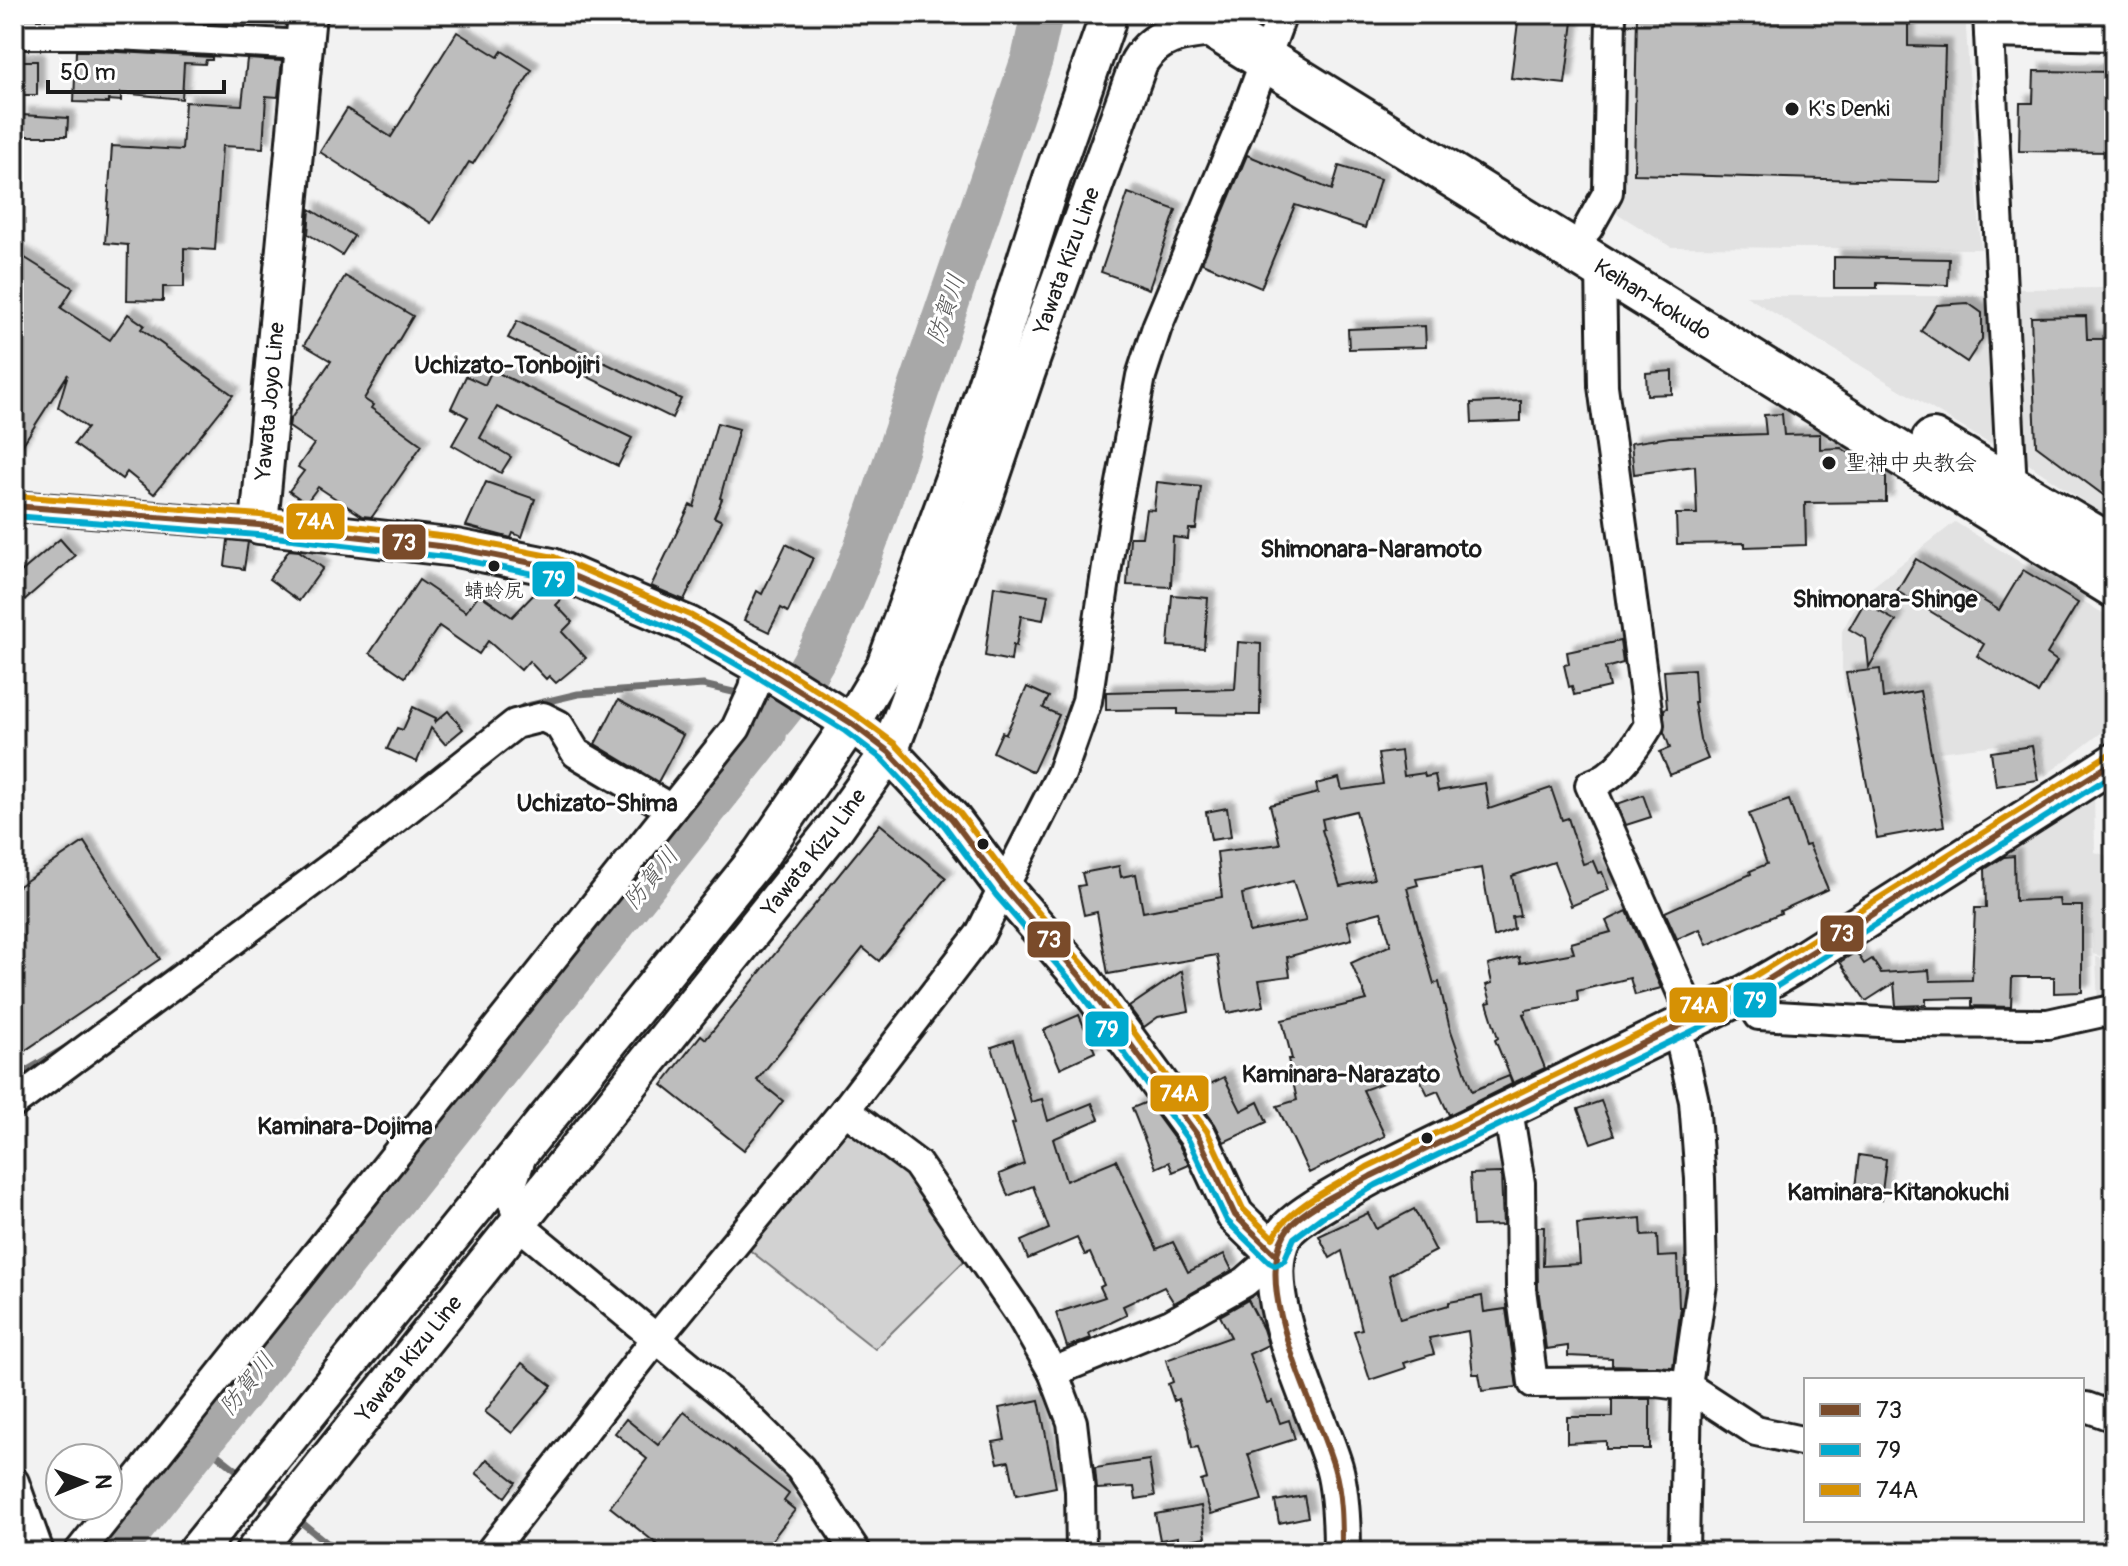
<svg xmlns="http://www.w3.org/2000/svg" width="2128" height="1566" font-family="Pangolin,'Klee One',sans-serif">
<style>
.built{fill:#e2e2e2}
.green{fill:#d2d2d2;stroke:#777;stroke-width:2}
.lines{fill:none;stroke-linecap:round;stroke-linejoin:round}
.stream{stroke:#707070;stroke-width:7}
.river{stroke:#a8a8a8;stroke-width:42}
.building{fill:#bdbdbd;stroke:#1c1c1c;stroke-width:2;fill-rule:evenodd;filter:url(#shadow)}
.minor-casing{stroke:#1c1c1c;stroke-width:34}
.major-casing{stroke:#1c1c1c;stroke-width:42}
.highway-casing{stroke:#1c1c1c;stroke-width:48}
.minor{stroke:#fff;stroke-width:28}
.major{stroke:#fff;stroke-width:36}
.highway{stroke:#fff;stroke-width:42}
.bus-1-casing{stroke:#fff;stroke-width:12}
.bus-2-casing{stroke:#fff;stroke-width:12}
.bus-3-casing{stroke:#fff;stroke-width:12}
.bus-1{stroke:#7a4b2a;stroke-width:6}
.bus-2{stroke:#00a9ce;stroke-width:6}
.bus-3{stroke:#d69104;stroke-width:6}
.poi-dot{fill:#1c1c1c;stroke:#fff;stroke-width:3}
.labels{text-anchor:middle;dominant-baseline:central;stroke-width:6;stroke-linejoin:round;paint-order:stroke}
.bus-label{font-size:20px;fill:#1c1c1c;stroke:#fff}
.poi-label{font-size:22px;fill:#1c1c1c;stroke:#fff;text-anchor:start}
.street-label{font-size:22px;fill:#1c1c1c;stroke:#fff}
.water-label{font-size:24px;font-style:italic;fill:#5b5b5b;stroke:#fff}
.neighbourhood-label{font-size:24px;font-weight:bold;fill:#1c1c1c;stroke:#fff}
.line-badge{stroke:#fff;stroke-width:3}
.badge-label{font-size:22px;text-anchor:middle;font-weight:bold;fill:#fff}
</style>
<defs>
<filter id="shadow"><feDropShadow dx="7" dy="-7" stdDeviation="2" flood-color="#0004"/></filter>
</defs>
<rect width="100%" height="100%" fill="#f2f2f2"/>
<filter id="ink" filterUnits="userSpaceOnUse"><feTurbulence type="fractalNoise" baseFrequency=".0125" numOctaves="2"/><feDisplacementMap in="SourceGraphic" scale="16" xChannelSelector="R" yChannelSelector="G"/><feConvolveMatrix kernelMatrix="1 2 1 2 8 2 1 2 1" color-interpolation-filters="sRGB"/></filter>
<g filter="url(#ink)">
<g class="built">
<path d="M1613 14H1965L1981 249 1671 247 1607 207Z"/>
<path d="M2104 288 2105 336H2114V522L2027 463 2019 289Z"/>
<path d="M1746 296H1986L1994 439 1990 444Z"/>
<path d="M1955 522 2114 620V723L2045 776 2038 740 1939 752 1926 688 1846 698 1842 668V631L1862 595Z"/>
<path d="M2094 789 2095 852 2114 858V960L2093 954 2092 934 2018 937 2017 844Z"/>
<path d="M2096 957 2114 962V1004L2098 1008Z"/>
</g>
<path class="green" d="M844 1133H862L914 1170 970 1255 875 1349 747 1248 835 1139Z"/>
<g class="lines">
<g class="stream">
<path d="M753 704 774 718"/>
<path d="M516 712 523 707 578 694 703 685 733 692 742 698"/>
<path d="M141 991 218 934"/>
<path d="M14 1078 67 1047"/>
<path d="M201 1442 243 1475"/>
<path d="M259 1488 280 1505"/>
<path d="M296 1518 338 1552"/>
</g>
<path class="river" d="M114 1552 766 733V727C839 650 877 509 912 409 952 292 992 175 1032 59L1042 14"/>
</g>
<g class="building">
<path d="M99 14H212V17H217L216 23 99 17Z"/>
<path d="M1519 14H1574L1565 84 1511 78Z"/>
<path d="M1637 14H1908V46L1945 47 1941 182 1634 174Z"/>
<path d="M457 32 498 57 502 51 532 70 473 164 469 162 431 223 320 152 347 109 391 137Z"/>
<path d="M76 51H100L212 57V60H206L205 64 184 63 182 99 121 93V101L108 100V103L74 102Z"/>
<path d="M247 59 282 61 278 97 266 96 263 148 222 146 215 250 184 248V287H163V301L127 300 128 245 105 243 112 146 182 150 185 102 242 105Z"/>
<rect x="14" y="61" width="23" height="34"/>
<path d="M2034 71 2114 72V152L2019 151 2020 103H2033Z"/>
<path d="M22 115 68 118 67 136H23Z"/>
<path d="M1247 155 1332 190 1339 166 1380 179 1365 228 1295 205 1261 288 1202 263Z"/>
<path d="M1128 193 1176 210 1149 289 1101 272Z"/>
<path d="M310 209 354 236 342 255 308 234Z"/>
<path d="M14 251 73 288 61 308 110 340 128 314 144 325 141 329 233 395 154 494 127 472 122 479 74 444 87 428 58 407 68 374 14 458Z"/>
<path d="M1834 257 1949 259 1948 285 1877 283V288H1834Z"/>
<path d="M345 276 413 316 364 399 373 405 371 408 422 445 372 517 362 516 318 487 306 503 289 491 304 471 298 467 314 444 289 427 290 420 331 361 304 345Z"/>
<path d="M1968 303 1982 313V339L1967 362 1921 331 1937 305Z"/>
<path d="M2086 316 2087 339H2114V503L2036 445 2031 317Z"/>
<path d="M517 321 681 399 672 418 508 338Z"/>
<path d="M1425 326 1426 347 1349 349 1348 329Z"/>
<path d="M492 370 632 438 618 466 497 407 480 438 511 457 501 473 452 445 468 417 451 408 466 376 485 385Z"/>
<path d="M1672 371V394L1647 395 1646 373Z"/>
<path d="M1521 401V421L1472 423 1471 403Z"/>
<path d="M1782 414 1784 435 1820 434V449L1841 448 1886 477V502L1805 503 1806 545 1745 547V543L1677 544 1676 514H1697L1695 466 1634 474 1631 443 1670 437 1766 434 1764 415Z"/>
<path d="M717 423 739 429 720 498 722 499 714 517 722 521 684 600 651 586 690 505 694 507Z"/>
<path d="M486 482 535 499 522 537 513 533 511 538 466 526Z"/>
<path d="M1157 482 1201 487 1196 529H1189L1188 539 1173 537 1171 587 1127 585 1130 537H1142L1146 509 1154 510Z"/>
<path d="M60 539 75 556 14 609V578Z"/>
<path d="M228 540 248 542 244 569 225 566Z"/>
<path d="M786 544 813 558 788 612 781 608 769 632 744 620 757 591 762 594Z"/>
<path d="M289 550 299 551 323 568 299 601 269 579Z"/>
<path d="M1916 559 1999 610 2023 570 2078 603 2047 654 2057 661 2038 693 1977 656 1984 644 1897 591Z"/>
<path d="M419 580 466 612 479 594 512 617 542 586 549 589 561 600 556 605 572 622 562 632 586 658 556 683 549 676 546 679 529 661 521 670 488 641 479 654 439 626 405 677 370 653Z"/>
<path d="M994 586 1048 595 1043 620 1021 616 1016 646 1013 645 1011 661 985 656Z"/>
<path d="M1172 595 1208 598 1204 648 1168 646Z"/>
<path d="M1864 603 1896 621 1869 667 1866 639 1849 629Z"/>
<path d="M1620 641 1623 663 1605 668 1609 687 1574 695 1572 686 1569 687 1564 665 1569 664 1567 652Z"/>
<path d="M1238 642 1261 644 1260 715 1178 714V709L1106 710V692L1235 689Z"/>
<path d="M1694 669 1696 702H1694L1700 740 1708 759 1670 775 1660 752 1670 748 1664 732V709L1667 708 1664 671Z"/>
<path d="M1880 669 1883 698 1920 691 1944 826 1877 838 1846 673Z"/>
<path d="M1027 687 1049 697 1043 708 1059 715 1033 772 993 752 1002 732 1006 734Z"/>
<path d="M618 700 683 735 658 782 595 744Z"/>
<path d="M413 707 436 718 434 723 448 711 463 729 445 744 431 728 417 762 387 749 397 728 403 730Z"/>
<path d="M2032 746 2038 780 1996 786 1991 752Z"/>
<path d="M1401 751 1404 776 1424 773 1425 777 1435 775 1438 791 1485 783 1489 809 1551 788 1562 820 1568 818 1583 864 1593 861 1598 873 1602 872 1609 890 1571 906 1554 862 1512 876 1520 916 1512 917 1514 929 1494 937 1482 868 1416 879 1418 885 1407 888 1434 984 1439 982 1449 1025 1472 1091 1509 1076 1512 1084 1449 1115 1438 1091 1428 1095 1416 1071 1363 1090 1385 1136 1309 1173 1277 1106 1297 1100 1288 1059H1292L1282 1020 1367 1000 1351 963 1391 945 1381 912 1347 921 1352 939 1287 957 1290 976 1259 980 1264 1006 1227 1013 1217 955 1108 974 1097 912 1084 915 1078 886 1085 885 1082 873 1119 866 1121 877 1136 874 1143 912 1222 897 1217 852 1280 844 1270 805 1318 793 1316 784 1339 778 1342 790 1383 784 1378 754ZM1356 811 1374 879 1340 886 1322 830 1324 829 1322 819ZM1293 881 1306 921 1249 932 1242 894Z"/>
<path d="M1643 795 1651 817 1626 825 1617 804Z"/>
<path d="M1789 800 1805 846 1809 845 1828 889 1780 911 1781 913 1707 945 1700 929 1677 939 1665 912 1751 874 1750 871 1767 864 1749 814Z"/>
<path d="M1227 808 1231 837 1211 840 1206 812Z"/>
<path d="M880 824 946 878 879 961 863 948 757 1080 783 1101 744 1150 662 1085 701 1035 706 1039Z"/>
<path d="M84 842 160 959 14 1058V889Z"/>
<path d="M2014 856 2015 901 2059 899 2060 906H2082V992L2054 993V977H2012L2011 1007 1972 1006V998L1926 999V1005L1896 1006 1894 983 1866 1001 1840 962 1856 952 1864 964 1872 959 1881 973 1929 970 1930 981 1972 980 1975 908H1986L1985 869 2004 857Z"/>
<path d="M1627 911 1661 988 1635 995 1630 978 1577 991 1578 1001 1526 1010V1013L1523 1014 1545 1068 1513 1083 1495 1040 1498 1038 1487 1003 1491 1002 1486 985 1492 983 1488 965 1519 957 1520 963 1574 953 1571 943 1611 932 1606 921Z"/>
<path d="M1182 971 1189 1011 1158 1017 1144 1027 1129 1007Z"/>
<path d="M1079 1015 1095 1052 1060 1068 1044 1030Z"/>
<path d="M1013 1040 1031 1102 1042 1099 1048 1121 1092 1103 1099 1119 1053 1139 1066 1181 1116 1160 1157 1249 1173 1242 1188 1272 1224 1254 1232 1270 1174 1303 1164 1287 1123 1306 1127 1315 1089 1333 1091 1338 1067 1347 1056 1313 1105 1297 1100 1287 1104 1285 1090 1253 1085 1255 1077 1238 1028 1259 1021 1241 1049 1229 1033 1186 1008 1196 999 1174 1024 1164 1012 1124 1015 1123 992 1047Z"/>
<path d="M1224 1077 1241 1111 1258 1102 1267 1122 1224 1142 1215 1124 1192 1093Z"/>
<path d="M1601 1101 1614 1135 1591 1143 1578 1109Z"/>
<path d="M1147 1102 1180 1147 1189 1165 1173 1172 1169 1162 1156 1168 1132 1108Z"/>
<path d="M1859 1155 1886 1159 1881 1200 1854 1196Z"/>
<path d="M1501 1173 1503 1225 1473 1226 1470 1174Z"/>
<path d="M1414 1209 1436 1251 1389 1275 1400 1319 1449 1305V1302L1482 1296 1484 1312 1506 1309 1517 1387 1482 1391 1479 1374H1473L1468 1331 1429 1338 1434 1354 1404 1363 1406 1368 1370 1380 1354 1331 1362 1329 1342 1251 1330 1258 1319 1236 1368 1213 1376 1229Z"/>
<path d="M1641 1218 1642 1236 1657 1235 1658 1257 1677 1256 1679 1307H1681L1673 1367 1612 1365V1358L1568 1356V1346L1546 1349 1538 1288 1537 1227H1544L1543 1266 1580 1264 1577 1224Z"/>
<path d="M1248 1300 1263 1329 1268 1345 1249 1354 1267 1403 1272 1401 1280 1423 1289 1420 1295 1439 1248 1454 1262 1500 1211 1514 1201 1481 1207 1479 1198 1447 1192 1448 1189 1429 1178 1399 1174 1401 1168 1384 1173 1382 1166 1360 1231 1337 1220 1316Z"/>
<path d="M522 1363 552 1386 512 1433 485 1412Z"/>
<path d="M1612 1399H1650V1449H1606V1441L1567 1443V1417H1612Z"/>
<path d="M1039 1400 1056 1487 1016 1495 1009 1461 998 1463 993 1442 1005 1440 999 1408Z"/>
<path d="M684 1412 789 1494 784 1501 795 1510 764 1550 752 1541 743 1552H667L610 1507 647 1459 615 1433 626 1419 658 1445Z"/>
<path d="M487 1459 516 1482 505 1497 476 1473Z"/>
<path d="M1149 1460 1155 1496 1136 1499 1134 1487 1097 1489 1095 1468Z"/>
<path d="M1304 1496 1308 1517 1279 1523 1275 1501Z"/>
<path d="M1201 1506 1206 1537 1178 1542V1537L1160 1540 1155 1514Z"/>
</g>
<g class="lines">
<g class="minor-casing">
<g id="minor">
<path d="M1988 14 2012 488"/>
<path d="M1989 33 2114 36"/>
<path d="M14 34H100L304 45"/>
<path d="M1588 228 1608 192 1611 14"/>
<path d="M1601 268 1603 386 1649 725C1635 748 1617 777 1590 785L1693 1018"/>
<path d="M14 506 259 525"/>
<path d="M1747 993 1759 1015 1896 1023 2048 1024 2107 1011 2114 1012"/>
<path d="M1677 1026 1694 1101 1700 1179 1702 1284 1687 1386 1684 1552"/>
<path d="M14 1103 376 834 515 724 543 717 559 725 576 753 671 809"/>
<path d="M845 1110 917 1164 1021 1316 1053 1372 1072 1422 1080 1491 1081 1552"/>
<path d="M1508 1110 1520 1183 1521 1289 1533 1383 1656 1382 1687 1386 1756 1431 1806 1442"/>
<path d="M521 1158 510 1189 519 1225 733 1402 800 1468 856 1552"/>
<path d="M1053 1372 1171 1324 1245 1282 1276 1255"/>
<path d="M2082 1408 2086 1407 2114 1417"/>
<path d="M14 1482 39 1552"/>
<path d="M79 1552 736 728 754 689 758 665"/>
<path d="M490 1552 656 1339 845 1110 980 934 1061 774 1087 701 1113 526 1141 376 1157 327 1240 128 1282 14"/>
</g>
</g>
<g class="major-casing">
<g id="major">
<path d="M307 14 259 525 456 548 552 567 688 625 758 665 851 723 889 752 952 819 1004 888 1081 977 1198 1136 1235 1215 1276 1255"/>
<path d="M196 1552 762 853 851 723 885 666 972 429 1053 175 1106 24 1107 14"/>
<path id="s1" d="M254 1552 835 828 889 752 981 507 1027 371 1139 62C1156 34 1182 31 1212 28"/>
<path d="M1342 1552C1342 1525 1341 1493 1334 1467 1317 1410 1251 1286 1285 1233 1297 1215 1351 1188 1371 1176L1747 993 1790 968 2114 762"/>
</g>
</g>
<g class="highway-casing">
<g id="highway">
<path id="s2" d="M1192 14 2114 586"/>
<path d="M1933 441 2114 548"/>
</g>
</g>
<use href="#minor" class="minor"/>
<use href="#major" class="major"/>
<use href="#highway" class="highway"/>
<g class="bus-1-casing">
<g id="bus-1">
<path d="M14 506 259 525 456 548 552 567 688 625 758 665 851 723 889 752 952 819 1004 888 1081 977 1198 1136 1235 1215 1276 1255"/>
<path d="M1342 1552C1342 1524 1342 1494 1334 1467 1317 1408 1251 1291 1285 1233 1298 1210 1348 1189 1371 1176L1747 993 2114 762"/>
</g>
</g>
<g class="bus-2-casing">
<path id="bus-2" d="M14 516 258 535 454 558 549 577 684 634 753 674 845 731 882 759 944 825 996 895 1073 983 1189 1141 1227 1221 1269 1262 1275 1265 1284 1261 1294 1238 1322 1217 1376 1185 1752 1002 2114 774"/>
</g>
<g class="bus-3-casing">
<path id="bus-3" d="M15 496 260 515 457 538 554 557 692 616 763 656 856 715 895 744 959 812 1012 882 1089 971 1207 1131 1243 1209 1273 1238C1286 1208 1339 1184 1367 1167L1742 984 2109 754"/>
</g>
<use href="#bus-1" class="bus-1"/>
<use href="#bus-2" class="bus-2"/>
<use href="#bus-3" class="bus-3"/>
</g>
</g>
<g class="poi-dot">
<circle cx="1792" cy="109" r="8"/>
<circle cx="1829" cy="463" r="8"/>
<circle cx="494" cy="566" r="7"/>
<circle cx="983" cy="844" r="7"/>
<circle cx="1427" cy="1138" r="7"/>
</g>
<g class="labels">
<g class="bus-label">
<text x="494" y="590">蜻蛉尻</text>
</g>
<g class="poi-label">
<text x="1808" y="109">K's Denki</text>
<text x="1845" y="463">聖神中央教会</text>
</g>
<g class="street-label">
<text stroke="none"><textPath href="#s1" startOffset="1544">Yawata Kizu Line</textPath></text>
<text stroke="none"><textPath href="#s2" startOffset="542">Keihan-kokudo</textPath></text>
<text transform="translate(270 401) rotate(-85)">Yawata Joyo Line</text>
<text stroke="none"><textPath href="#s1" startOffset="896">Yawata Kizu Line</textPath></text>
<text stroke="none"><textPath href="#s1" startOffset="248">Yawata Kizu Line</textPath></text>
</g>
<g class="water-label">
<text transform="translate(946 309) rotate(-71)">防賀川</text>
<text transform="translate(651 878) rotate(-51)">防賀川</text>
<text transform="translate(247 1384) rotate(-51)">防賀川</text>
</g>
<g class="neighbourhood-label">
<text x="507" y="365">Uchizato-Tonbojiri</text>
<text x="1371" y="549">Shimonara-Naramoto</text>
<text x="1885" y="599">Shimonara-Shinge</text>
<text x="597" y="803">Uchizato-Shima</text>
<text x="1341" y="1074">Kaminara-Narazato</text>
<text x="345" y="1126">Kaminara-Dojima</text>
<text x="1898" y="1192">Kaminara-Kitanokuchi</text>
</g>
</g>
<g class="line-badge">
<rect x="285" y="502" width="61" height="39" rx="8" fill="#d69104"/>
<rect x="381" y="523" width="46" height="38" rx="8" fill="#7a4b2a"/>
<rect x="531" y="560" width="45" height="38" rx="8" fill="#00a9ce"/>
<rect x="1819" y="914" width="46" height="39" rx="8" fill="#7a4b2a"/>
<rect x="1026" y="920" width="46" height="39" rx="8" fill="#7a4b2a"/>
<rect x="1732" y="981" width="46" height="38" rx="8" fill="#00a9ce"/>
<rect x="1668" y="986" width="61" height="38" rx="8" fill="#d69104"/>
<rect x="1084" y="1010" width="46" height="38" rx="8" fill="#00a9ce"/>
<rect x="1149" y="1074" width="61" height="39" rx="8" fill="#d69104"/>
</g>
<g class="badge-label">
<text x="315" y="529">74A</text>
<text x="404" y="550">73</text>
<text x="554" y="587">79</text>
<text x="1842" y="941">73</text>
<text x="1049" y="947">73</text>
<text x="1755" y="1008">79</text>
<text x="1699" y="1013">74A</text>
<text x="1107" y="1037">79</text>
<text x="1179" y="1101">74A</text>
</g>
<rect width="2128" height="1566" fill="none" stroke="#fff" stroke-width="48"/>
<rect x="24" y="24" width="2080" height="1518" fill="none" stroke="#1c1c1c" stroke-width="3" filter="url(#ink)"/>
<rect x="1804" y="1378" width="280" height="144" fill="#ffffff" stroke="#a4a4a4" stroke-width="2"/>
<rect x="1820" y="1404" width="40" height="12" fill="#7a4b2a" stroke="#a4a4a4" stroke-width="2"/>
<text x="1876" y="1418" font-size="24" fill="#1c1c1c">73</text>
<rect x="1820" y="1444" width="40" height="12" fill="#00a9ce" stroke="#a4a4a4" stroke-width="2"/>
<text x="1876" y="1458" font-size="24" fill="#1c1c1c">79</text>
<rect x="1820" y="1484" width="40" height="12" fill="#d69104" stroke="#a4a4a4" stroke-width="2"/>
<text x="1876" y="1498" font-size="24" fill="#1c1c1c">74A</text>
<g transform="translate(84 1482) rotate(89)"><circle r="38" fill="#ffffff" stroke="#a4a4a4" stroke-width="2"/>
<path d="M0-6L14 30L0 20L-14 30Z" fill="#1c1c1c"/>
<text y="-12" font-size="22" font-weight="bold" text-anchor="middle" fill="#1c1c1c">N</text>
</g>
<path d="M48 80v12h176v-12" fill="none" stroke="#1c1c1c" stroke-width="4"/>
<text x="60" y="80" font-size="24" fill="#1c1c1c" stroke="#ffffff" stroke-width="6" paint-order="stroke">50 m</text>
</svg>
